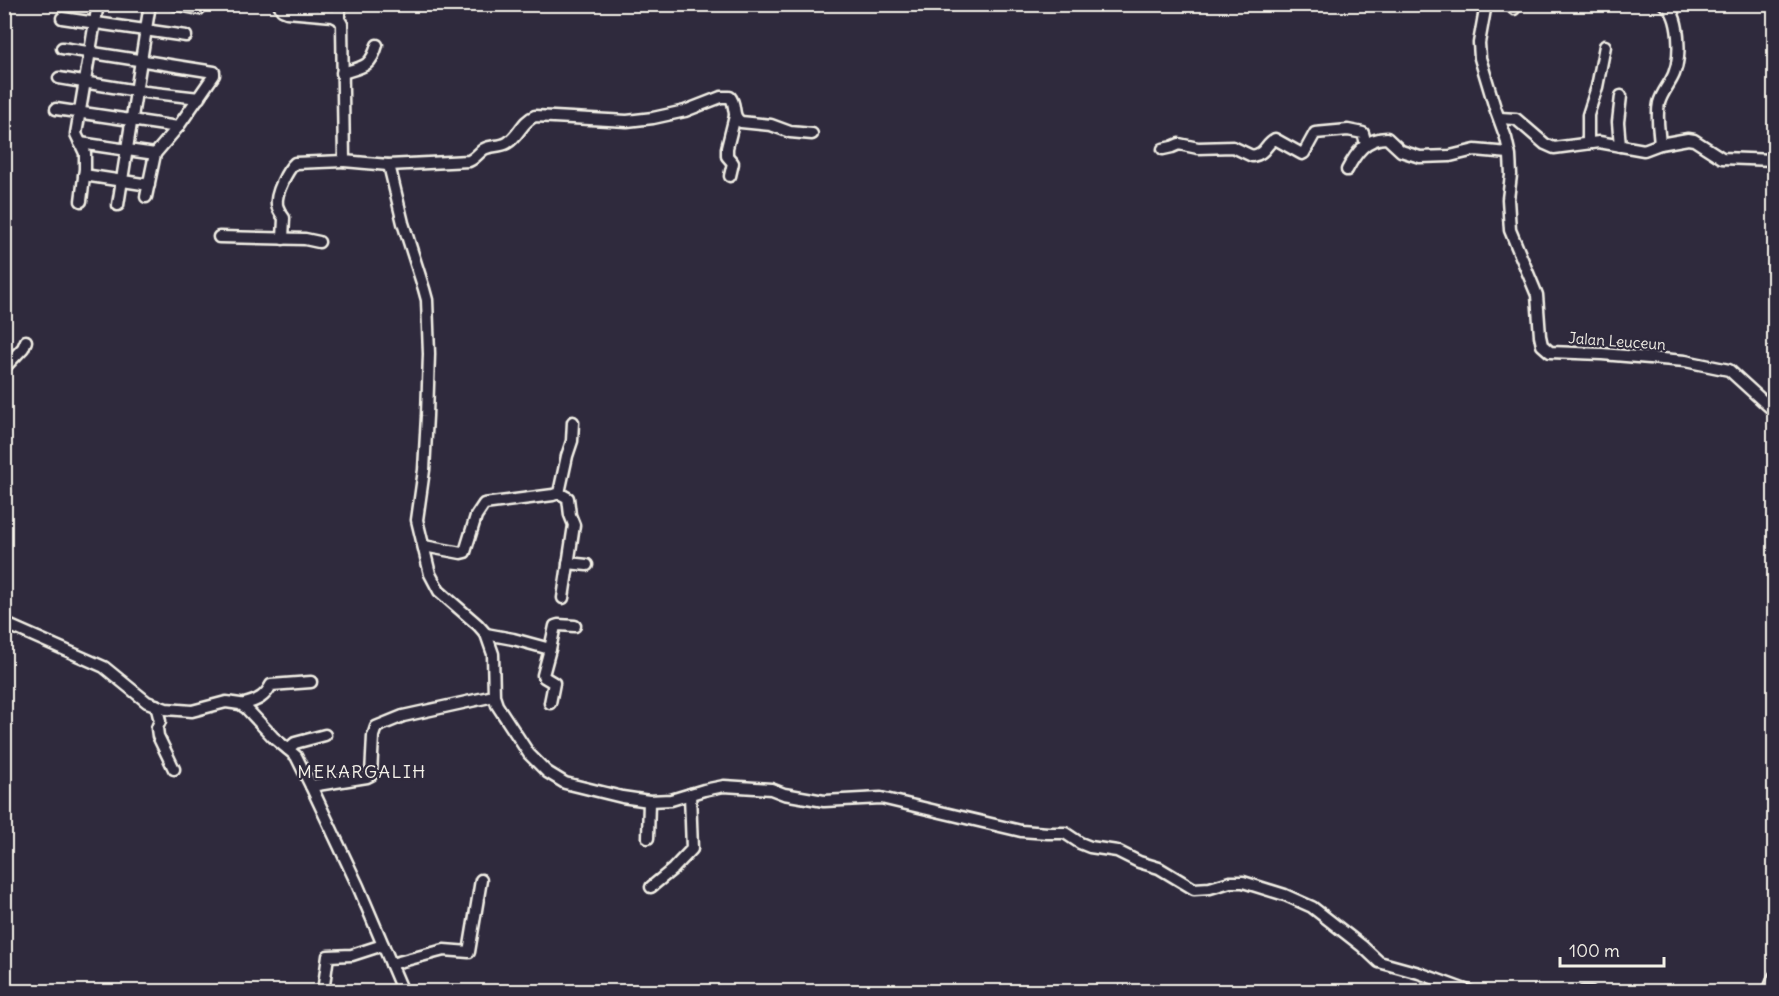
<svg xmlns="http://www.w3.org/2000/svg" width="1779" height="996" font-family="Delius,sans-serif">
<style>
.lines{fill:none;stroke-linecap:round;stroke-linejoin:round}
.minor-casing{stroke:#f4f1e8;stroke-width:15}
.minor{stroke:#2f2a3d;stroke-width:10}
.labels{text-anchor:middle;dominant-baseline:central;stroke-width:4.5;stroke-linejoin:round;paint-order:stroke}
.street-label{font-size:15px;fill:#f4f1e8;stroke:#2f2a3d}
.quarter-label{font-size:18px;letter-spacing:1.5px;fill:#f4f1e8;stroke:#2f2a3d}
</style>
<rect width="100%" height="100%" fill="#2f2a3d"/>
<filter id="ink" filterUnits="userSpaceOnUse"><feTurbulence type="fractalNoise" baseFrequency=".0167" numOctaves="2"/><feDisplacementMap in="SourceGraphic" scale="12" xChannelSelector="R" yChannelSelector="G"/><feConvolveMatrix kernelMatrix="1 2 1 2 8 2 1 2 1" color-interpolation-filters="sRGB"/></filter>
<g filter="url(#ink)">
<g class="lines">
<g class="minor-casing">
<g id="minor">
<path d="M174 4 199 9"/>
<path d="M279 4 282 10 287 12 333 16 339 19 342 24 344 161 388 165 469 161C476 158 478 153 484 149 491 145 500 147 507 143 519 136 522 121 535 116L627 121 653 118 685 111 721 97H730C737 105 731 116 741 122L771 125 790 132 812 134"/>
<path d="M1486 4 1479 43 1480 58 1495 108 1506 138 1510 156 1511 175 1508 199 1510 230 1537 295 1540 336 1542 345 1550 352 1602 354 1685 361 1729 370 1774 411"/>
<path d="M1509 4 1514 9"/>
<path d="M62 18 186 36"/>
<path d="M339 19V4"/>
<path d="M62 48 214 72V75L178 127 155 154 146 197"/>
<path d="M342 73C363 67 371 67 377 45"/>
<path d="M59 78 137 91 199 98"/>
<path d="M56 109 178 127"/>
<path d="M1500 118 1516 119 1545 144 1554 148 1599 142 1644 150 1660 144 1688 139 1694 140 1722 158 1774 160"/>
<path d="M80 143 155 154"/>
<path d="M1588 143V115L1597 87 1605 46"/>
<path d="M1660 144C1659 131 1656 116 1659 103 1662 92 1670 84 1674 74 1681 57 1681 14 1664 4"/>
<path d="M1620 146 1618 122 1621 96"/>
<path d="M1163 149 1172 147 1179 144 1198 148 1233 147 1252 156C1266 154 1265 144 1275 139L1302 154 1304 153 1315 133 1348 130 1363 133 1366 144"/>
<path d="M388 165 390 169 403 223 424 289 427 300 429 354 427 416 424 470 417 520 430 574 439 591 478 625 486 634 493 654 494 696 497 705 529 754 547 772 565 783 622 797 649 801 671 800 704 790 724 786 771 789 784 794 824 801 881 798 1021 831 1048 833H1065L1080 843 1090 847 1117 851 1139 862 1159 868 1194 889 1210 888 1230 882H1243L1285 895 1312 907 1362 946 1379 962 1419 973 1471 992"/>
<path d="M1347 170C1356 153 1366 138 1387 138L1401 151 1420 157 1450 156 1475 150 1509 153"/>
<path d="M84 175 149 185"/>
<path d="M730 176 733 163 727 156V148L735 116"/>
<path d="M81 201 85 169V153L76 134 98 4"/>
<path d="M118 205 150 4"/>
<path d="M219 237 305 239 319 242"/>
<path d="M283 239 284 218C281 214 278 210 277 205 275 194 287 170 295 163L344 161"/>
<path d="M4 368 23 348 26 341"/>
<path d="M4 493 5 491"/>
<path d="M559 493 568 498 570 515 574 525 563 598"/>
<path d="M424 546 461 553 465 552 476 516 484 504 553 495 559 493 567 456 572 441 573 422"/>
<path d="M568 563 587 565"/>
<path d="M4 623 104 667 147 702 166 709 192 711 226 702 240 704 246 708 273 737 296 756 311 786 367 777 371 775 373 736 376 727 403 716 494 696"/>
<path d="M486 634 513 639 550 649 543 675 544 677 554 683 550 703"/>
<path d="M550 649 555 626 558 625 575 626"/>
<path d="M244 704C257 701 265 697 271 685L311 682"/>
<path d="M156 705 160 721 157 728 158 736 174 769"/>
<path d="M288 749 295 743 325 735"/>
<path d="M311 786 358 886 403 992"/>
<path d="M648 838 649 801"/>
<path d="M651 887 673 869 692 849 690 794"/>
<path d="M391 964 444 950 469 952 481 880"/>
<path d="M323 992 328 956 352 955 383 945"/>
<path d="M1583 992H1591"/>
<path d="M1768 992 1774 977"/>
</g>
</g>
<use href="#minor" class="minor"/>
</g>
</g>
<g class="labels">
<g class="street-label">
<text transform="translate(1617 341) rotate(4)">Jalan Leuceun</text>
</g>
<g class="quarter-label">
<text x="362" y="771">MEKARGALIH</text>
</g>
</g>
<rect width="1779" height="996" fill="none" stroke="#2f2a3d" stroke-width="24"/>
<rect x="12" y="12" width="1755" height="972" fill="none" stroke="#f4f1e8" stroke-width="2" filter="url(#ink)"/>
<path d="M1560 957v9h104v-9" fill="none" stroke="#f4f1e8" stroke-width="3"/>
<text x="1569" y="957" font-size="18" fill="#f4f1e8" stroke="#2f2a3d" stroke-width="4.5" paint-order="stroke">100 m</text>
</svg>
